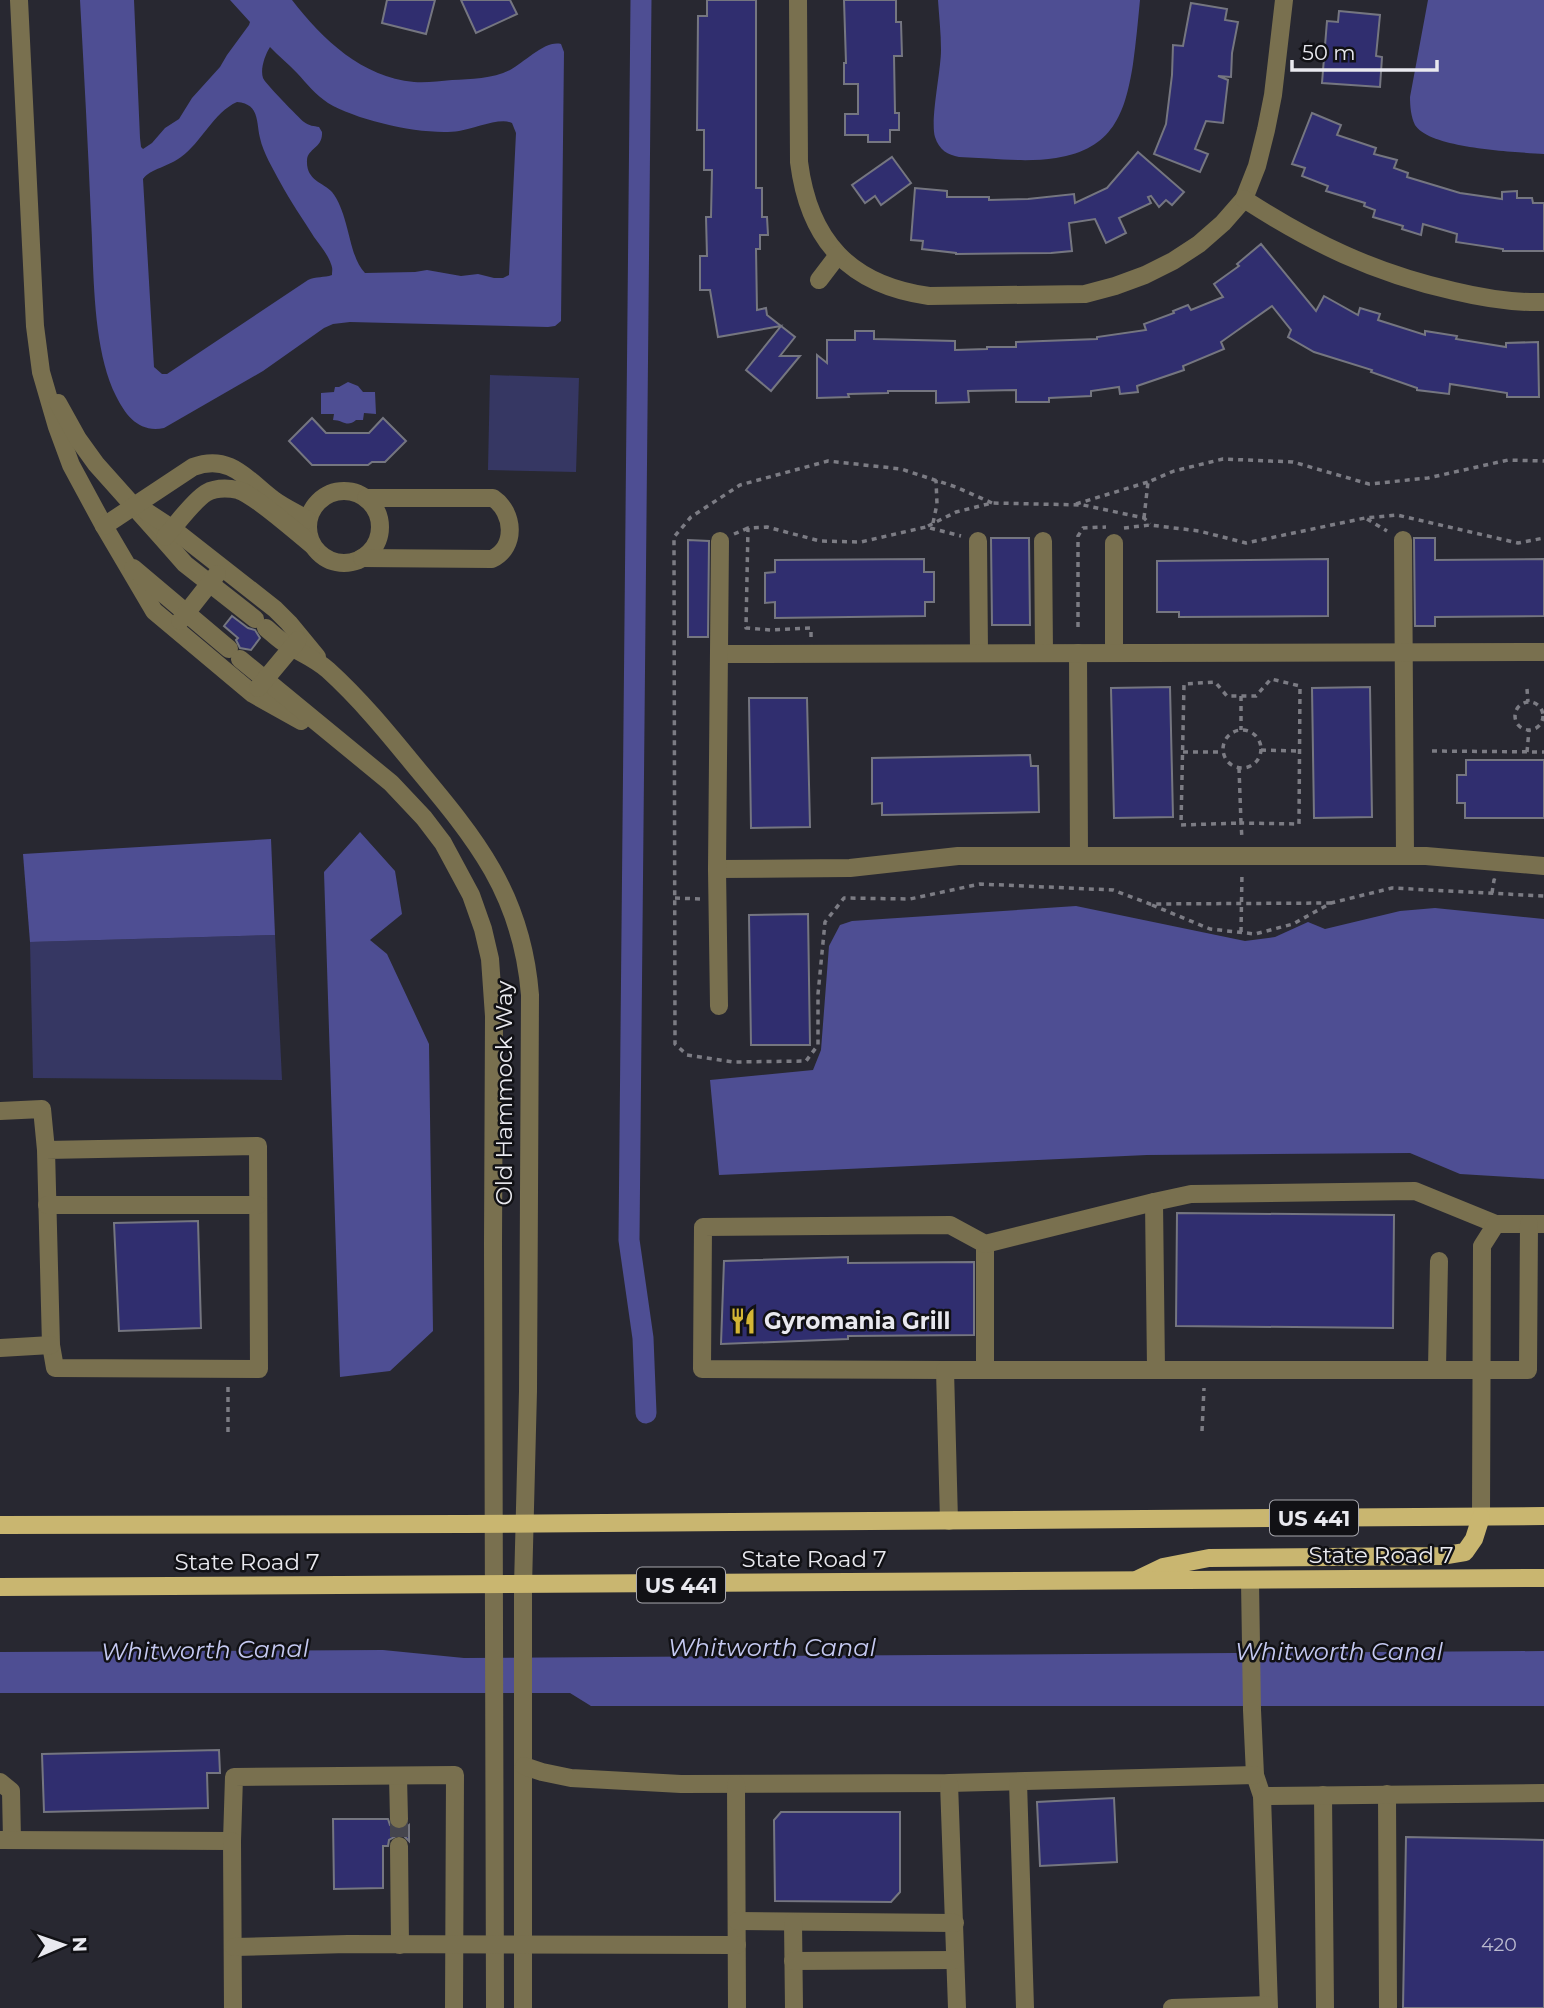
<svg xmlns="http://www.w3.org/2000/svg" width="1544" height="2008" font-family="Montserrat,sans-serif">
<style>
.green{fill:#363763}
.water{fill:#4e4e93;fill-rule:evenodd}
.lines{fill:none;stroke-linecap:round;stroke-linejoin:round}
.canal{stroke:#4e4e93;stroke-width:21}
.building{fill:#302e6f;stroke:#757680;stroke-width:2}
.minor-tunnel{stroke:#45454e;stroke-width:18;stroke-dasharray:18 9;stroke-linecap:butt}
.path{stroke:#7c7c84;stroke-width:3.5;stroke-dasharray:5 5;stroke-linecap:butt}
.minor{stroke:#79704f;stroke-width:18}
.major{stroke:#c9b670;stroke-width:18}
.labels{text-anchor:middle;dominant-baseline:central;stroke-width:5;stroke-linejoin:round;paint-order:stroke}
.number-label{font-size:19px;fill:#bbbacf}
.shield{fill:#111115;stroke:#a8a8ae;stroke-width:2}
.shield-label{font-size:21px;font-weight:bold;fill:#e9e9ef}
.street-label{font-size:23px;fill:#e9e9ef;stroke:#111115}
.poi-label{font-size:23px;font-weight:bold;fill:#e9e9ef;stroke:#111115;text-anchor:start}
.water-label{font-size:24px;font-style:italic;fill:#c5c9f1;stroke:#111115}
</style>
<rect width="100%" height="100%" fill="#282831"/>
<g class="green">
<path d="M490 375 579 378 576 472 488 470Z"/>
<path d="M275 935 282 1080 33 1078 30 942Z"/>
</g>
<g class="water">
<path d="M80 0H134L140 138 141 147 143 149 152 143 165 128 179 119 192 98 220 67 227 55 249 25 250 22 230 0H292C323 40 362 77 414 82 427 83 439 81 452 80 471 79 492 79 510 70 525 62 545 40 561 44L564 52 561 321 555 326 548 327 350 322 333 324 324 328 263 371 164 428C139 433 126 416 116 396 92 348 94 271 91 218 88 145 84 73 80 0ZM270 47C278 56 289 64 297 73 307 84 316 95 328 103 358 121 425 136 459 131 473 129 500 117 512 123L516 133 509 275 503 278H494L478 274 461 276 427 270 415 272 365 273C348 256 350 215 332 192 323 182 306 181 307 160 308 148 323 148 322 132L319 127C314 126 309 126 304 122 299 118 264 82 263 78 260 69 265 55 270 47ZM237 102C260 104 256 122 260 138 263 152 273 169 280 182 290 201 303 219 314 237 320 245 328 255 331 264 333 269 332 270 332 275 324 278 316 276 308 280L167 374H162L154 367 143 179C150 169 170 166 181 157 201 143 214 112 237 102Z"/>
<path d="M938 0H1140C1138 21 1136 42 1133 64 1125 114 1113 149 1056 158 1025 163 991 158 959 157 948 155 939 150 935 137 930 120 941 71 941 50 941 33 939 16 938 0Z"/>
<path d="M1428 0H1544V154C1517 152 1430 149 1415 125 1411 117 1410 106 1410 97Z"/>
<path d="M348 382 358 386 363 392H375L376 414 364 413 363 420H356C347 428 343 420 333 420L334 414H321V393L334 392 335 387H339Z"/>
<path d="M360 832 395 871 402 914 370 940 387 954 429 1044 433 1331 390 1371 340 1377 324 872Z"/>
<path d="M271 839 275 935 30 942 23 854Z"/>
<path d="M1076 906 1245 941 1275 937 1308 922 1325 929 1400 911 1435 908 1544 919V1179L1460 1174 1410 1153 1147 1155 719 1175 710 1080 813 1070 821 1050 829 946 840 925 852 921Z"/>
<path d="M383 1650 464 1658 1544 1651V1706H591L570 1693H0V1652Z"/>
</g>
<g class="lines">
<path class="canal" d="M641 0 629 1240 643 1338 646 1413"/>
</g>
<g class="building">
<path d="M387 0H435L426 34 382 23Z"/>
<path d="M461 0H510L517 14 476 33Z"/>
<path d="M707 0H756V188H762V217H767L768 235H760V249H756L757 310 766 308 767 315 795 337 780 356H800L771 391 746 370 781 326 718 337 710 290H700V256H707L706 217H711L712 170H704V130H697L698 16H707Z"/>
<path d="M844 0H896V22H901L902 56H894L895 113H899V130H890V142H868V135H845V114H858V84H844V63H846Z"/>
<path d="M1191 3 1227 9 1225 20 1238 22 1232 53 1231 77 1218 76 1228 80 1223 123 1206 121 1195 149 1208 154 1200 172 1154 154 1166 124 1172 75 1173 45 1183 46Z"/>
<path d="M1339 11 1380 15 1376 56 1382 57 1380 87 1322 83 1327 21 1338 22Z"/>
<path d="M1312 113 1341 125 1337 135 1376 148 1374 154 1397 160 1394 168 1408 173 1407 177 1460 193 1502 199V192L1517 191V198H1532L1533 203H1544V251H1503V249L1456 242 1457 234 1423 224 1421 235 1402 229 1403 226 1373 217 1375 210 1364 206 1365 203 1326 191 1328 186 1302 176 1305 168 1292 164Z"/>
<path d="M1138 152 1184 192 1172 205 1166 200 1159 207 1151 196 1148 197 1151 203 1119 218 1126 233 1106 243 1095 219 1069 223 1072 251 1051 253 956 254V253L922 249 923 241 911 240 915 188 947 191V197H989V200L1028 199 1074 194 1075 203 1107 188Z"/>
<path d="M892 157 911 183 881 205 875 196 865 203 852 185Z"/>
<path d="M1261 244 1316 311 1324 296 1358 315 1360 308 1380 314 1378 320 1425 335V331L1457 336 1456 339 1506 347V343L1538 342 1539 397H1507V393L1450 384 1449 394 1417 390V388L1371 372 1372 370 1314 352 1288 337 1291 330 1272 306 1221 342 1224 349 1183 366 1184 370 1137 386 1138 392 1120 394 1119 387 1091 391V396L1049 398V402H1016V390L968 391 969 402 936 403V391H888V393L848 394 849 397 817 398V355L827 363V340H855V331H874V339L955 341V350L987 349V347H1016V342L1097 339V337L1146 330 1144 324 1174 313 1173 311 1188 305 1191 310 1223 297 1214 284 1239 266 1237 264Z"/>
<path d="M312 418 326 433H369L383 418 406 441 385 462H372L368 465H312L289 441Z"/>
<path d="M991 538H1029L1030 625H992Z"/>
<path d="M1414 538H1435V560L1544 559V616L1435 617V626H1415Z"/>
<path d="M688 540 709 541 708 637H688Z"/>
<path d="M924 559V572H934V602H925V616L775 618V602L765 603V573L775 572V560Z"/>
<path d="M1328 559V616L1179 617V612H1157V561Z"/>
<path d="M232 616 248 628 255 630 260 638 251 650 240 648 236 640 238 638 224 626Z"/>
<path d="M1170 687 1173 817 1114 818 1111 688Z"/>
<path d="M1370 687 1372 817 1314 818 1312 688Z"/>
<path d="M749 698H807L810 827 751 828Z"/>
<path d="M1030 755 1031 766H1038L1039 812 882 815V803L872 804V758Z"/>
<path d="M1466 760H1544V818H1465V803H1457V775H1466Z"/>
<path d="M808 914 810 1045H751L749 915Z"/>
<path d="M1177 1213 1394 1215 1393 1328 1176 1326Z"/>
<path d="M198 1221 201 1328 119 1331 114 1223Z"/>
<path d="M848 1257V1263L974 1262V1335L848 1336V1339L721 1344 724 1261Z"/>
<path d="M219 1750 220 1773H207L208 1808 44 1812 42 1754Z"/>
<path d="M1114 1798 1117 1862 1040 1866 1037 1802Z"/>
<path d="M781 1812H900V1892L891 1902 775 1901 774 1820Z"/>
<path d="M333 1819H388L390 1825 399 1830 404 1829 409 1825V1841L404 1836 398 1835 389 1840 388 1846H383V1888L334 1889Z"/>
<path d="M1406 1837 1544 1840V2008H1403Z"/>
</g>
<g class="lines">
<path class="minor-tunnel" d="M399 1819V1846"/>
<g class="path">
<path d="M992 503 956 487 901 469 828 461 740 485 691 517 674 537 675 1044 687 1055 733 1062 806 1061 818 1045V994L825 922 844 898 910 899 980 884 1113 890 1150 904 1331 903"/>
<path d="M1076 504 1148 482"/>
<path d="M1144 518 1148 482 1174 471 1223 459 1293 462 1369 484 1428 478 1508 460 1544 461"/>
<path d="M1367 519 1387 531"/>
<path d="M933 523 937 504 936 480"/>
<path d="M928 526 956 512 992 503 1083 505 1144 518 1150 524"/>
<path d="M1124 528 1150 525 1199 531 1246 543 1365 518 1397 515 1518 543 1544 538"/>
<path d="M734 534 748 528"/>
<path d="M1078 627V536L1083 528 1106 527"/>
<path d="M811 637V628L771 630 746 628 748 528 767 527 820 541 861 542 926 527 961 536"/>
<path d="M1527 689 1528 702"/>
<path d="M1241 696V730"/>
<circle cx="1529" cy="716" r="14"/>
<circle cx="1242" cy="749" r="19"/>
<path d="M1261 750 1300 751"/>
<path d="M1432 751 1544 752"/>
<path d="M1183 752H1223"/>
<path d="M1527 752 1529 730"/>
<path d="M1239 768 1241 823 1181 825 1184 684 1215 682 1227 696H1256L1271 679 1300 686 1299 824 1241 823 1242 839"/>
<path d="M1492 893 1494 880 1497 881"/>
<path d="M675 898 701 899"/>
<path d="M1152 905 1210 929 1255 934 1293 924 1331 903 1392 888 1544 896"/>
<path d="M1241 932 1242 872"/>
<path d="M1202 1431 1204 1388"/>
<path d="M228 1432V1386"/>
</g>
<g class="minor">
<path d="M19 0 35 326 41 372 57 427 71 465 104 526 154 611 253 694 301 721"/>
<path d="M798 0 799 162C809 241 850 285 929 296L1085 294 1115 286 1145 275 1173 261 1199 244 1223 223 1244 199 1257 166 1266 130 1273 95 1284 0"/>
<path d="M1244 199C1312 243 1374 273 1454 291 1483 298 1514 303 1544 302"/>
<path d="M819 280 838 255"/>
<path d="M58 403 78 439 96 464 163 539 185 564 255 619"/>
<circle cx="344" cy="527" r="36"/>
<path d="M147 512 173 529 275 609 289 623 317 657"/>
<path d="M104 526 193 467C231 453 248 481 274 500 285 508 297 513 308 520"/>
<path d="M165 537C177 524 192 502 206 493 215 488 228 488 238 490 255 495 297 533 312 545"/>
<path d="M1403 540 1405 856"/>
<path d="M978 541 979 653"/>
<path d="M1043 541 1044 653"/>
<path d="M362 558 492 559C517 547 514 512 493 498H366"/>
<path d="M133 568 229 649"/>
<path d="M180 621 217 574"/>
<path d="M266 628C272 633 277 638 283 642 298 652 315 658 328 670 360 699 387 732 414 765 476 839 522 894 530 995L528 1391 523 1586V2008"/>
<path d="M1078 653 1079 856"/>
<path d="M1114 653V543"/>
<path d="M719 654 1544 652"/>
<path d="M240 659 391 783 424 818 443 843 471 895 483 929 490 959 494 1016 493 1243 495 2008"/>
<path d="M258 688 298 640"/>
<path d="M717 869 850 868 958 856H1426L1544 866"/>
<path d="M719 1006 717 869 720 541"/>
<path d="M0 1111 42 1109 46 1150 51 1345 55 1368 259 1369 258 1146 46 1150"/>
<path d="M1154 1202 1191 1194 1415 1191 1496 1224"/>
<path d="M47 1205H258"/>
<path d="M985 1244V1370"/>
<path d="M0 1348 51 1345"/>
<path d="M1437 1369 1439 1261"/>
<path d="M945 1370 702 1369 703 1227 950 1225 985 1244 1154 1202 1156 1369"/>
<path d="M1481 1517 1482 1246 1496 1224H1544"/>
<path d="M949 1521 945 1370H1528L1529 1224"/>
<path d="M1250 1581 1252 1710 1255 1775 1262 1796 1269 2008"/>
<path d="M524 1766 542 1772 571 1778 681 1784 949 1783 1255 1775"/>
<path d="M398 1776 399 1819"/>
<path d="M0 1782 11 1791 12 1840"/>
<path d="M1018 1782 1025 2008"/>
<path d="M949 1783 957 2008"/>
<path d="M736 1784 737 2008"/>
<path d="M1387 1794 1388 2008"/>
<path d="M1323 1795 1325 2008"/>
<path d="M1262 1796 1544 1793"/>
<path d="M0 1840 232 1841 234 1777 455 1775 454 2008"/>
<path d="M232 1841 233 2008"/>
<path d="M399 1846 400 1945"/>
<path d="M737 1921 955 1923"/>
<path d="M793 1922 794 2008"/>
<path d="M234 1947 348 1944 737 1945"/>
<path d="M793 1961 955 1960"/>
<path d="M1172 2008 1268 2005"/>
</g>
<g class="major">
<path d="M0 1525 463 1524 1544 1516"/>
<path d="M1138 1579 1163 1567 1209 1558 1441 1556 1465 1552 1474 1539 1481 1517"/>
<path d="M0 1587 1544 1578"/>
</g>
</g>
<defs>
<g id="restaurant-bare" transform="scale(2.1)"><path d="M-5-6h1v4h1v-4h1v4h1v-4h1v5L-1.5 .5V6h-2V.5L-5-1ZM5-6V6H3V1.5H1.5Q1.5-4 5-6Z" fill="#d4b635" stroke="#111115" stroke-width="2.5" paint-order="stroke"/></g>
</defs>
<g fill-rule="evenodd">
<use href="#restaurant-bare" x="743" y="1321"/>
</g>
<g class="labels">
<g class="number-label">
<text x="1499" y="1944">420</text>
</g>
<g class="shield">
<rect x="1270" y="1500.5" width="88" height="35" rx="5"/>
<rect x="637" y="1567.5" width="88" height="35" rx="5"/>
</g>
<g class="shield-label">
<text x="1314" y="1518">US 441</text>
<text x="681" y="1585">US 441</text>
</g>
<g class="street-label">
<text transform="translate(504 1093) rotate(-90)">Old Hammock Way</text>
<text x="1381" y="1555">State Road 7</text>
<text x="814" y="1559">State Road 7</text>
<text x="247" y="1562">State Road 7</text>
</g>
<g class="poi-label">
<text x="764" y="1321">Gyromania Grill</text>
</g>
<g class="water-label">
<text x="772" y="1647">Whitworth Canal</text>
<text transform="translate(205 1650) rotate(-1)">Whitworth Canal</text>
<text x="1339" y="1651">Whitworth Canal</text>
</g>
</g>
<g transform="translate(63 1945) rotate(88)" stroke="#111115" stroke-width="5" paint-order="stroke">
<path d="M0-5L12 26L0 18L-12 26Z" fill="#e9e9ef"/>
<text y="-10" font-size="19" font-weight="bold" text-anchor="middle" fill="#e9e9ef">N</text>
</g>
<path d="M1292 60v10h145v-10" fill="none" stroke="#e9e9ef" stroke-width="3.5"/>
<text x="1302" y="60" font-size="21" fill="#e9e9ef" stroke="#111115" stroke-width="5" paint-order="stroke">50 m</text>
</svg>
